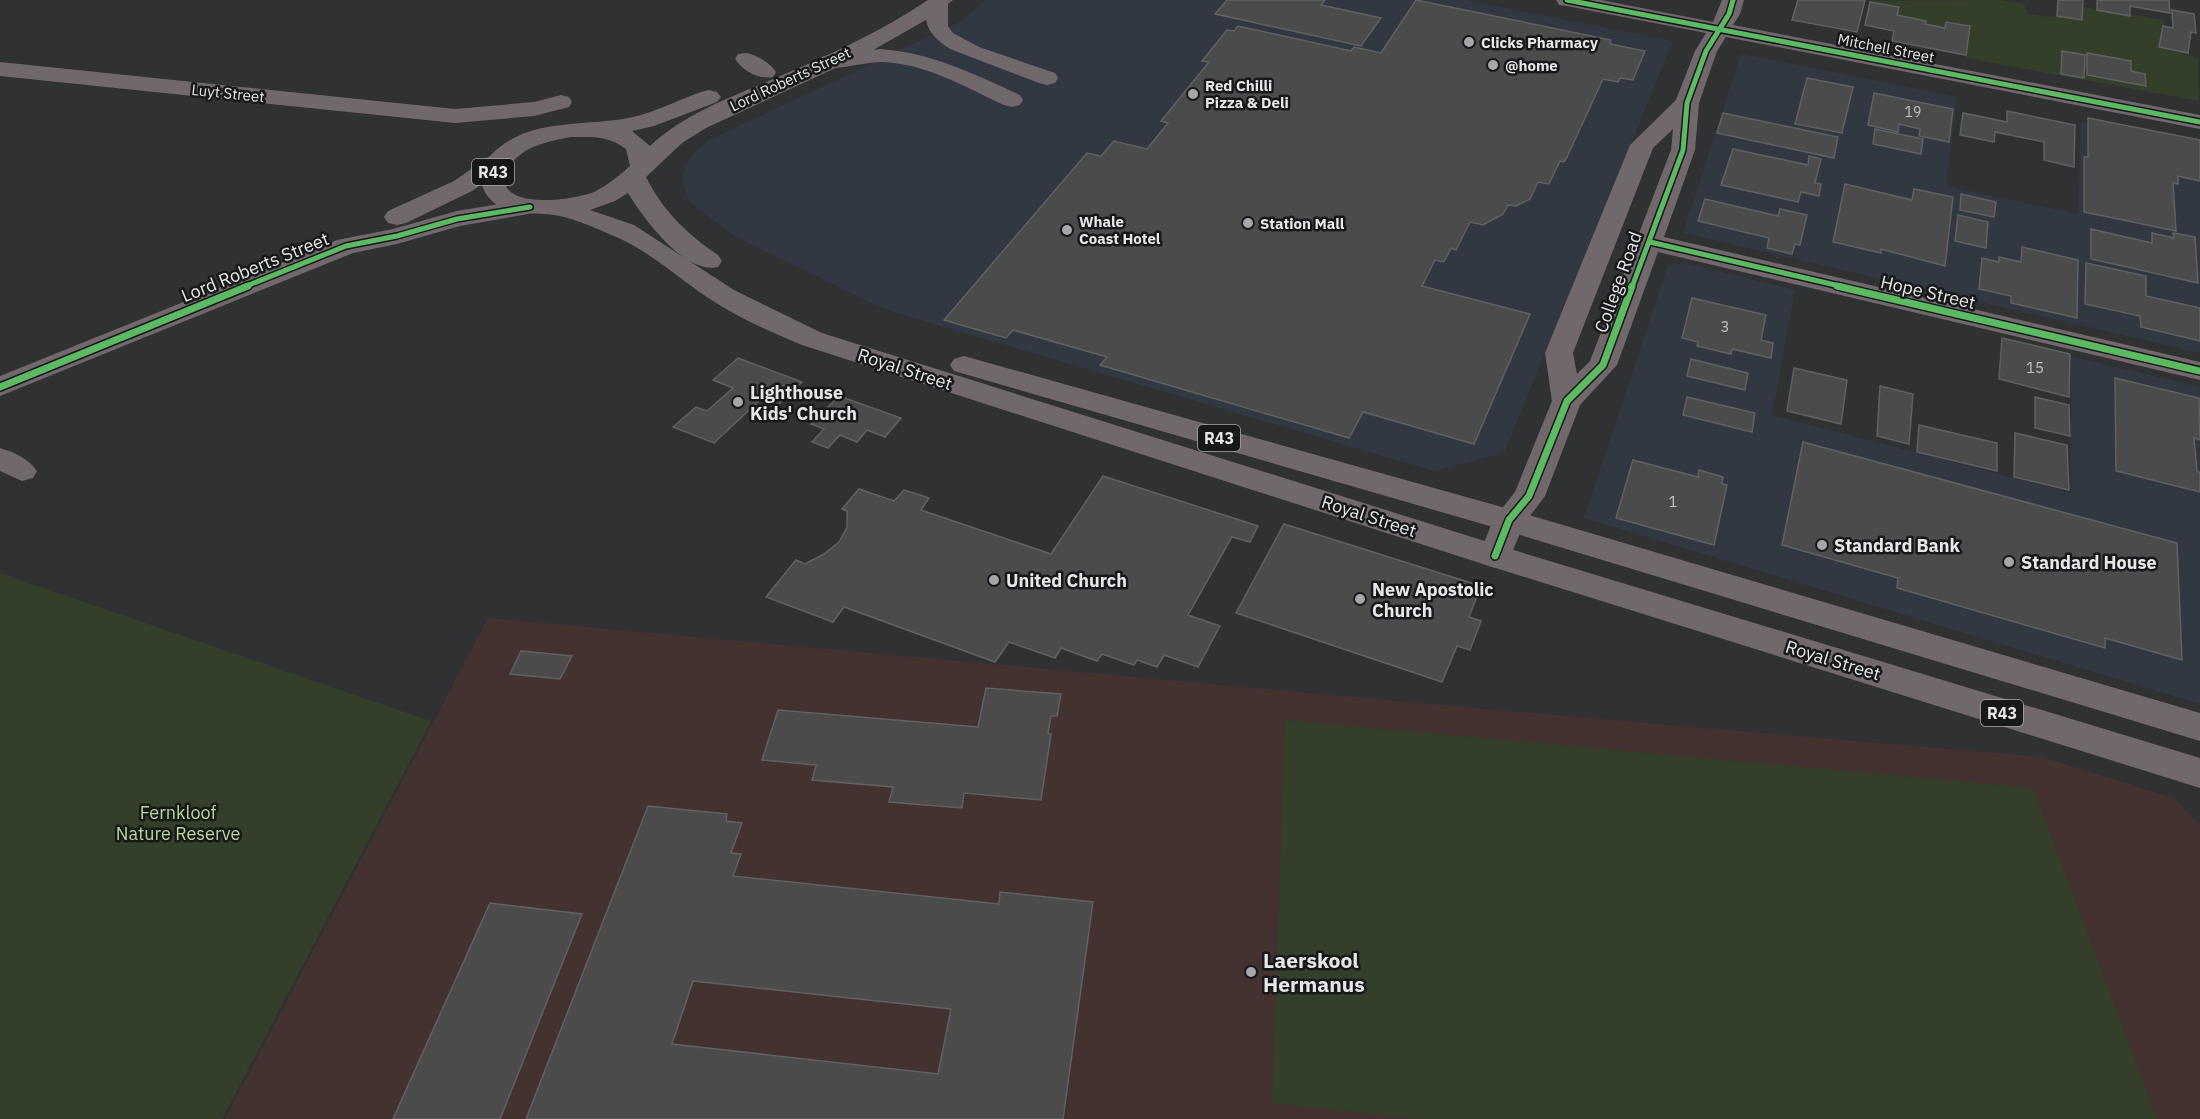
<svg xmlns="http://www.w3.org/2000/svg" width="2200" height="1119" font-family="'IBM Plex Sans',sans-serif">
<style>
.built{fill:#323841}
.education{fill:#433230}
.green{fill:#333f29;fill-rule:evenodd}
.building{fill:#4b4b4c;stroke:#606161;stroke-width:1.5;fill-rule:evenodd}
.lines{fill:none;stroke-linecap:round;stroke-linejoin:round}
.service{fill:#71686b;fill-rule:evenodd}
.minor{fill:#71686b;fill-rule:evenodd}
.primary{fill:#71686c;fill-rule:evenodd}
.cycleway-far1-casing{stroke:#16181a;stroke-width:8}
.cycleway-casing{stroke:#16181a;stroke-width:10}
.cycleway-far1{stroke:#5cba63;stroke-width:5}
.cycleway{stroke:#5cba63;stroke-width:7}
.poi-dot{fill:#a5a7aa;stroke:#16181a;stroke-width:2}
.labels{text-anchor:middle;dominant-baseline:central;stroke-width:5;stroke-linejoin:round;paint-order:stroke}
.far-number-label{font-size:14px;fill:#bec0c2}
.far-poi-label{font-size:15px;font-weight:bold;fill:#e5e7ea;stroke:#16181a;text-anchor:start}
.far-street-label{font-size:15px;fill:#e5e7ea;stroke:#16181a}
.number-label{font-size:15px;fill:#bec0c2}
.shield{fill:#16181a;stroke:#a7a9ac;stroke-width:1.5}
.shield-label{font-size:16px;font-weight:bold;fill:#e5e7ea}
.street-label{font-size:18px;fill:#e5e7ea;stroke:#16181a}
.poi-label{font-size:18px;font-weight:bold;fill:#e5e7ea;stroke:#16181a;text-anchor:start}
.park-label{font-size:18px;fill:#b7d797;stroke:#16181a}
.near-poi-label{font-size:21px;font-weight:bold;fill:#e5e7ea;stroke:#16181a;text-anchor:start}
</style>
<rect width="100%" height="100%" fill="#2f3133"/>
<g class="built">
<path d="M986 0H1466L1673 41 1504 453 1434 471 920 320 882 308 732 235 688 200 682 180 685 166 695 152 709 140 960 22Z"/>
<path d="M1741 54 1957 97 1946 186 2078 214 2081 122 2200 145V353L1683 233Z"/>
<path d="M1684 263 1795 290 1772 415 2071 493V356L2200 387V704L1584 518 1668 265Z"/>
</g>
<path class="education" d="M488 618 1509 711 2042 757 2174 798 2200 825V1119H225Z"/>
<g class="green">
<path d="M2000 0 2025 4 2027 14C2046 17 2063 17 2082 20L2083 7 2165 20 2159 46 2198 58 2199 101 1966 58 1970 26 1946 22 1945 28 1925 24V21L1897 15 1898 7 1865 1ZM2087 54 2131 62V71L2145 74V86L2087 75Z"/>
<path d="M0 573 431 721 222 1119H0Z"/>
<path d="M1285 720 2033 788 2157 1119H1419L1272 1103Z"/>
</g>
<g class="building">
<path d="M1227 0H1325L1321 5 1381 18 1361 46 1215 14Z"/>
<path d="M1416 0 1611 40 1610 44 1645 51 1633 80 1620 78 1618 82 1603 79 1567 157 1564 162 1560 161 1549 184 1538 182 1530 199 1516 206 1508 205 1503 214 1483 225 1470 222 1456 250 1451 248 1444 262 1435 260 1422 286 1530 314 1474 444 1363 412 1349 438 1100 365 1107 357 1013 330 1006 338 944 320 1087 153 1101 156 1114 141 1147 149 1168 123 1161 121 1209 62 1202 61 1227 30 1234 31 1238 26 1351 51 1354 47 1381 53Z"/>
<path d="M1798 0H1865L1857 32 1792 20Z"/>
<path d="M2058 0H2083L2082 20 2057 16Z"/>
<path d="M2097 0H2169L2170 13 2130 6V16L2097 10Z"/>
<path d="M1870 2 1899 7 1897 15 1926 21 1925 24 1945 28 1946 22 1970 26 1966 55 1892 41 1894 31 1865 25Z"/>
<path d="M2172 10 2194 14 2196 33 2191 32 2188 53 2159 47 2163 26 2173 28Z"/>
<path d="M2062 51 2085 55 2084 78 2061 74Z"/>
<path d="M2087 53 2131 61V71L2145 74 2146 86 2087 75Z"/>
<path d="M1807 78 1853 87 1842 133 1795 124Z"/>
<path d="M1874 93 1953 109 1949 142 1919 136 1920 129 1899 124 1898 132 1868 125Z"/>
<path d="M2007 111 2075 125 2074 167 2044 160V142L1995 132 1994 142 1960 135 1963 113 2007 122Z"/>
<path d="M1723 113 1838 137 1834 158 1717 133Z"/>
<path d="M2088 118 2200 140V181L2178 176V184L2173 183 2176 231 2084 212V157H2088Z"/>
<path d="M1875 129 1923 139 1921 154 1873 144Z"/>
<path d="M1733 149 1808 165 1809 156 1821 159 1815 183 1821 184 1819 196 1801 192 1798 202 1721 185Z"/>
<path d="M1845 184 1912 200 1914 189 1953 197 1945 266 1881 249V253L1833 242Z"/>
<path d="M1961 194 1996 202 1994 217 1960 210Z"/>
<path d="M1705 199 1778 216 1780 209 1807 215 1800 245 1795 244 1792 254 1767 248 1769 238 1698 221Z"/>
<path d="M1958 215 1988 222 1986 248 1955 241Z"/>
<path d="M2091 229 2152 243V233L2174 238 2173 233 2195 237 2198 283 2091 259Z"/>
<path d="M2022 247 2078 260 2077 318 2011 303V296L1979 289 1982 258 1999 262V257L2021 262Z"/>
<path d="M2086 263 2146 276V296L2200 308V341L2141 327 2140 316 2085 304Z"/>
<path d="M1692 298 1766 315 1761 340 1773 343 1771 358 1732 349 1731 354 1697 346 1698 342 1682 338Z"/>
<path d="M2002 338 2070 354 2069 397 1999 379Z"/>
<path d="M738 358 802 382 778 405 761 399 714 443 673 427 696 407 707 411 733 388 713 380Z"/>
<path d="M1691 359 1748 373 1745 390 1687 376Z"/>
<path d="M1794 368 1847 380 1841 424 1787 411Z"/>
<path d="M2115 378 2199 398 2200 440 2194 438 2197 471 2200 473V492L2116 471Z"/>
<path d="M1880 386 1913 394 1909 444 1877 436Z"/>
<path d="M839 396 901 418 885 437 867 430 857 442 840 435 828 448 812 442 824 429 811 424Z"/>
<path d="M1687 397 1755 413 1752 432 1683 415Z"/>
<path d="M2035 397 2069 405 2070 436 2035 428Z"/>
<path d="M1919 425 1997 443V471L1917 452Z"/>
<path d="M2015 433 2067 445 2069 490 2014 477Z"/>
<path d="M1803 442 2177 543 2182 660 2105 638V648L1897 588 1898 578 1782 545Z"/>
<path d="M1633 460 1698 477 1699 470 1723 477 1722 484 1727 485 1714 545 1616 518Z"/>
<path d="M1103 476 1258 526 1250 542 1232 537 1188 615 1220 626 1198 667 1164 655 1157 667 1137 660 1134 665 1102 654 1097 661 1061 648 1055 658 1009 642 995 662 844 607 833 622 766 597 796 560 805 564 824 554 839 542 847 527V511L842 509 859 489 894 501 904 490 917 494 929 498 921 510 1051 554Z"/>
<path d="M1284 524 1481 586 1469 617 1481 621 1470 650 1457 646 1442 682 1236 613Z"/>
<path d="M521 651 572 656 560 679 510 674Z"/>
<path d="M986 688 1061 694 1057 716H1051L1048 733 1051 734 1041 800 964 793 962 808 889 802 893 787 812 780 816 765 762 760 778 710 978 727Z"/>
<path d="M648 806 727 814 726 821 742 823 731 853 741 854 733 876 999 904 1000 892 1093 902 1063 1119H526ZM693 981 951 1009 938 1074 672 1044Z"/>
<path d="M490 903 582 914 500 1119H393Z"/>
</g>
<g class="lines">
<g class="service">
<path d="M930 0H948V26L953 33 979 47 1055 73 1058 78 1055 83 1047 85 1039 83 950 49C931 37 919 22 930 0Z"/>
<path d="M881 49C932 53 974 74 1020 95L1023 100 1020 105 1012 107 1004 105C965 87 925 63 881 62 862 62 840 71 821 67L818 62 821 57 829 55Z"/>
<path d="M746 53C757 55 770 63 776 72L773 77C759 80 743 71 735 59L738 54Z"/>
<path d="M561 95 569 97 572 102 569 107 534 116 455 123 447 121 444 116 447 111 455 109 534 102Z"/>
<path d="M0 448C14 452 29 459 37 471L33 478 22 481 0 471Z"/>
</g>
<g class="minor">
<path d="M1556 0H1601L1713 22 1722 0H1744L1740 14 1733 25 2200 115V129L1726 37 1717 51 1699 103 1695 150 1664 237 2200 362V380L1658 252 1617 365 1580 405 1545 496 1524 524 1507 564 1495 568 1483 564 1479 556 1493 520 1515 492 1552 401 1545 353 1630 145 1676 100 1695 51 1706 33 1567 6 1559 5ZM1673 129 1671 150 1590 361 1577 374 1573 353 1653 148Z"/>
<path d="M0 62 455 109 463 111 467 116 463 121 455 123 0 76Z"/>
<path d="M499 154 508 156 511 161 508 166 472 191 406 223 397 225 388 223 384 217 388 211 454 181 490 156Z"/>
<path d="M530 199 539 202 543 207 539 212 460 226 397 244 353 253 0 396V376L337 240 393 229 457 211Z"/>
</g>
<g class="primary">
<path d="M928 0H953L931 17 868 53 706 128 682 143 646 177C663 211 687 234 718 255L722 261 718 267C685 275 643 218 628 193L615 201 590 210 634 225 734 290 822 333 1507 548 2200 758V788L1483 564 802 345C772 332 740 319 713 301 680 280 650 251 614 236 598 229 571 217 554 215 534 212 509 216 493 202 478 189 477 169 491 155 530 114 592 129 641 115 661 109 681 99 701 92L709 90 717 92 721 97 717 102 654 126 632 131 650 146C684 114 729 98 771 80 825 57 879 33 928 0ZM571 137C594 137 607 135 626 149L630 166C620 175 609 184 596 191 579 199 520 208 507 188 504 182 505 176 508 171 517 147 549 141 571 137Z"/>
<path d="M964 356 1509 509 2200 713V741L1500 529 954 371 950 365 954 359Z"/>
</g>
<g class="cycleway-far1-casing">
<g id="cycleway-far1">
<path d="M1567 0 2200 122"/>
<path d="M1650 242 1844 287"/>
<path d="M244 287 346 246 397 236 457 219 530 207"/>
<path d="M1632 287 1683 150 1687 103 1706 51 1729 14 1733 0"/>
</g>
</g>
<g class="cycleway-casing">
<g id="cycleway">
<path d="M1837 286 2200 371"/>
<path d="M0 387 248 286"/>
<path d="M1495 556 1509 520 1529 496 1567 401 1603 365 1632 286"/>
</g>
</g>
<use href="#cycleway-far1" class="cycleway-far1"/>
<use href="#cycleway" class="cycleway"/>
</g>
<g class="poi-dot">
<circle cx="1469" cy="42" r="6"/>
<circle cx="1493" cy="65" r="6"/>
<circle cx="1193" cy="94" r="6"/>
<circle cx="1248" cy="223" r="6"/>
<circle cx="1067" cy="230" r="6"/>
<circle cx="738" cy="402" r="6"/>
<circle cx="1822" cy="545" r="6"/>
<circle cx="2009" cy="562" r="6"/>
<circle cx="994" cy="580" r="6"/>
<circle cx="1360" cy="599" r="6"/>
<circle cx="1251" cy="972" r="6"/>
</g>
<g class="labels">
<g class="far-number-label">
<text x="1913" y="112">19</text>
</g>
<g class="far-poi-label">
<text x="1481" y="42">Clicks Pharmacy</text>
<text x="1505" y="65">@home</text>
<text x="1205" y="85">Red Chilli<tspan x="1205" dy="17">Pizza &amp; Deli</tspan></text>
<text x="1079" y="221">Whale<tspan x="1079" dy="17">Coast Hotel</tspan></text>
<text x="1260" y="223">Station Mall</text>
</g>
<g class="far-street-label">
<text transform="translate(1886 48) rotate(11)">Mitchell Street</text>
<text transform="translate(790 79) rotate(-25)">Lord Roberts Street</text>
<text transform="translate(228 93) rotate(6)">Luyt Street</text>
</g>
<g class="number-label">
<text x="1725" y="326">3</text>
<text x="2035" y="367">15</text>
<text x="1673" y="501">1</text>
</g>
<g class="shield">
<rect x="472" y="159" width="42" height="26" rx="4.5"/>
<rect x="1198" y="425" width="42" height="26" rx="4.5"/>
<rect x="1981" y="700" width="42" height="26" rx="4.5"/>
</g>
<g class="shield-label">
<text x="493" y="172">R43</text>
<text x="1219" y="438">R43</text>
<text x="2002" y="713">R43</text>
</g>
<g class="street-label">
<text transform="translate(255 267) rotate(-22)">Lord Roberts Street</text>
<text transform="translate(1618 282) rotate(-70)">College Road</text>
<text transform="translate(1928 292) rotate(13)">Hope Street</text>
<text transform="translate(905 369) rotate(18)">Royal Street</text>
<text transform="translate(1369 516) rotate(18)">Royal Street</text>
<text transform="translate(1833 660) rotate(17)">Royal Street</text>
</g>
<g class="poi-label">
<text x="750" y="392">Lighthouse<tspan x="750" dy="21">Kids' Church</tspan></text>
<text x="1834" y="545">Standard Bank</text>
<text x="2021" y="562">Standard House</text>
<text x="1006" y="580">United Church</text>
<text x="1372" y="589">New Apostolic<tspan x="1372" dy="21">Church</tspan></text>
</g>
<g class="park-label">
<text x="178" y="812">Fernkloof<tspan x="178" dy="21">Nature Reserve</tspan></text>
</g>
<g class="near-poi-label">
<text x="1263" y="960">Laerskool<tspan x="1263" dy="24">Hermanus</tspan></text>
</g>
</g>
</svg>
